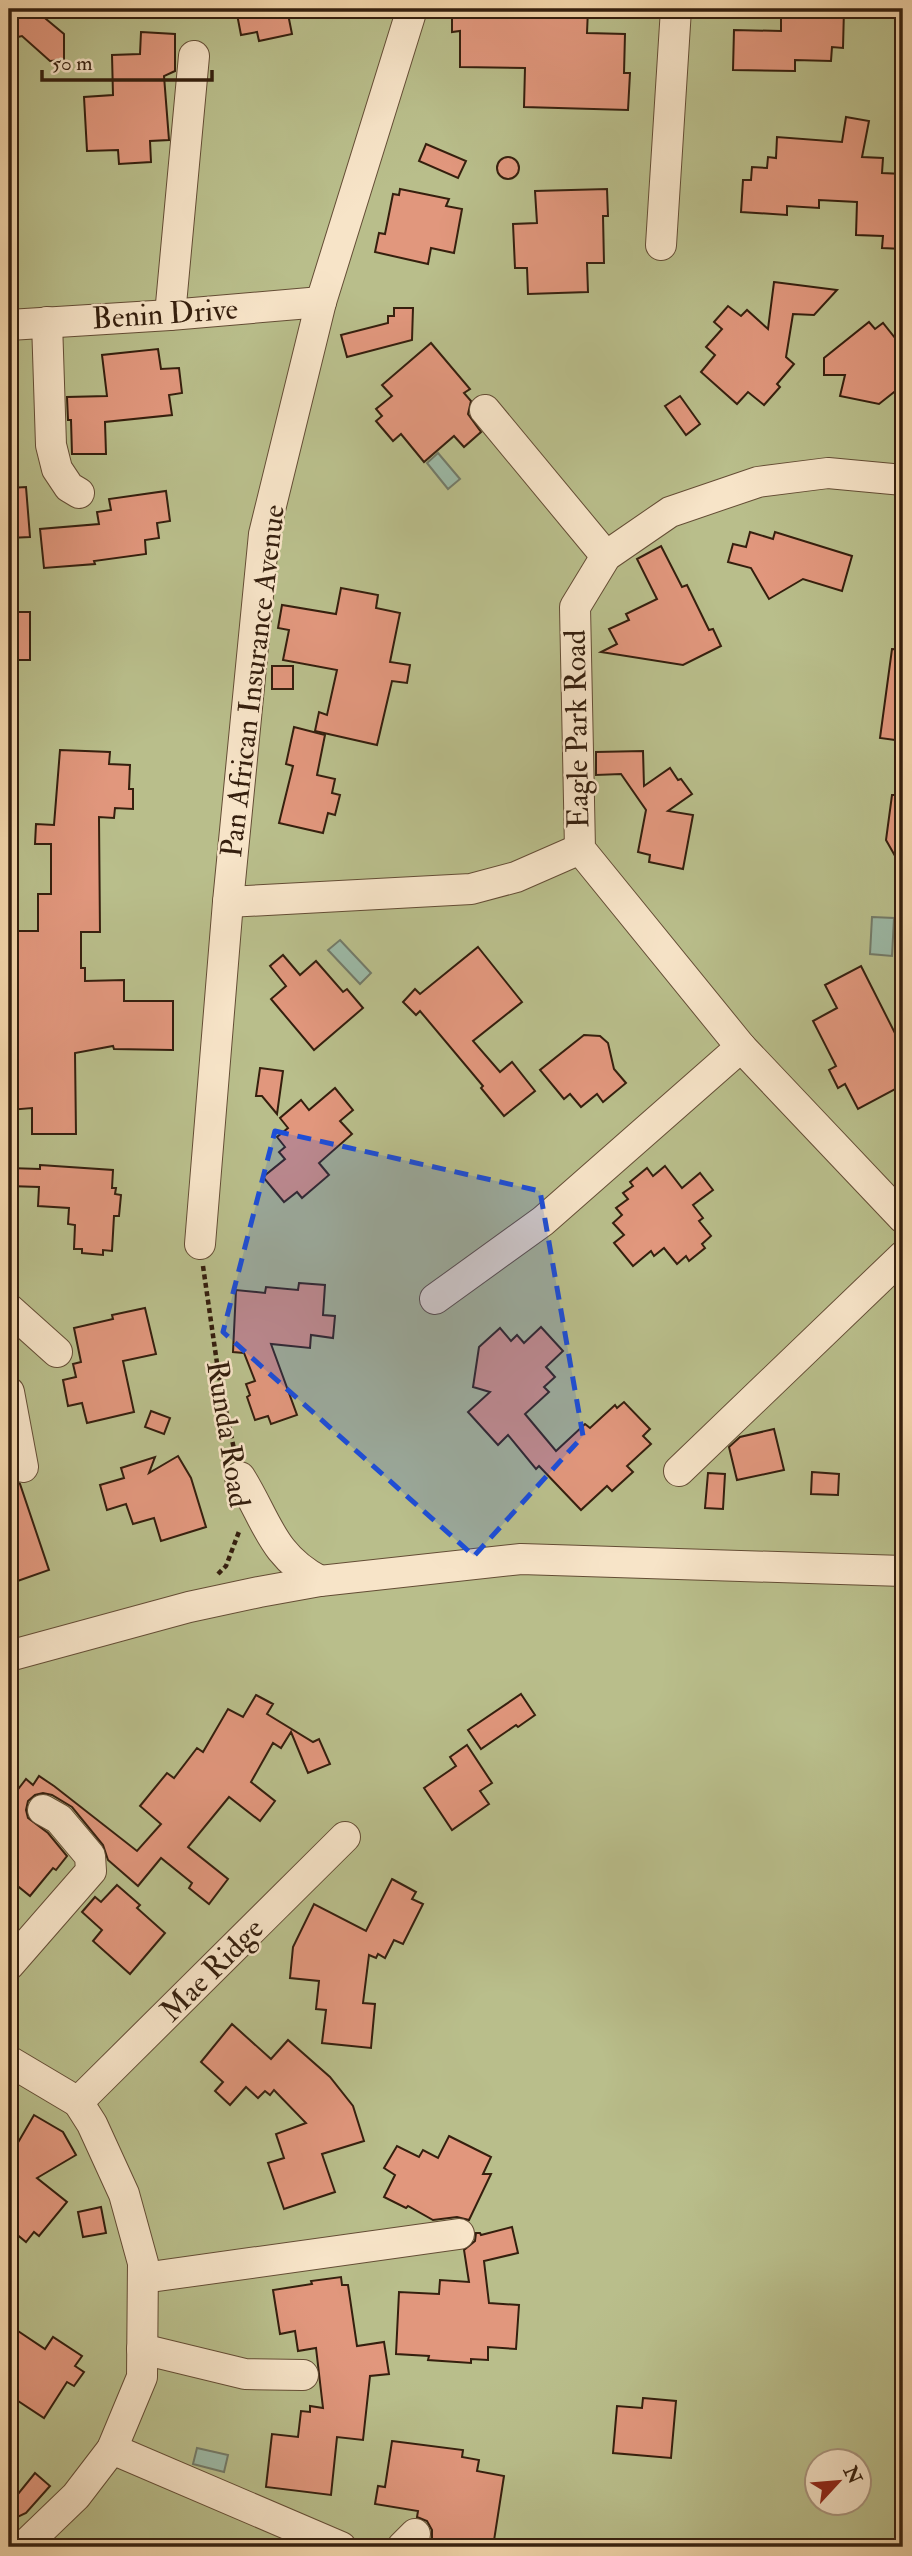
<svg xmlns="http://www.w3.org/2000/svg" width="912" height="2556" font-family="'IM FELL Double Pica',serif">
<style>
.green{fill:#b9be8b;stroke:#776e4c;stroke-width:2;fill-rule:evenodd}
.water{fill:#9cb9a6;stroke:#737b69;stroke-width:2}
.building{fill:#e1977d;stroke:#351f0e;stroke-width:2}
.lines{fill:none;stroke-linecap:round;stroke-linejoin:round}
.minor-casing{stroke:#644d35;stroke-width:32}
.path{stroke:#351f0e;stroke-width:4.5;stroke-dasharray:5 3.5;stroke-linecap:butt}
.minor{stroke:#f7e4c8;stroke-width:30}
.marked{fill:#1d4ed8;fill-opacity:0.2;stroke:#1d4ed8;stroke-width:5;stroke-dasharray:14 9;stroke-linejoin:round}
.labels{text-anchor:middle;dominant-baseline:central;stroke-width:5;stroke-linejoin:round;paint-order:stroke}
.street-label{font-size:30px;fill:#351f0e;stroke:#f7e4c8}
</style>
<rect width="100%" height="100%" fill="#f3d6ab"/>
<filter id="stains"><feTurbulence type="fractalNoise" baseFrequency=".00286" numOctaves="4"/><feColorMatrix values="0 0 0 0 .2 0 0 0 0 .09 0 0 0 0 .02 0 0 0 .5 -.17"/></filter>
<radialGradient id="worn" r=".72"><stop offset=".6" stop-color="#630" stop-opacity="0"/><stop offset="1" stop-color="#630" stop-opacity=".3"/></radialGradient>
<path class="green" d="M9 9H903V2547H9ZM818 2462H860V2504H818Z"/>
<g class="water">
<path d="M438 453 460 479 448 489 427 463Z"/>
<path d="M872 917 894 918 892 956 870 954Z"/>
<path d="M340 940 371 973 360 984 328 950Z"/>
<path d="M197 2448 228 2455 224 2472 193 2464Z"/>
</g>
<g class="building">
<path d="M9 9H34L64 34V60L50 61 22 36 9 39Z"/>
<path d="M236 9H287L292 34 259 41 257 32 241 35Z"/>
<path d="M452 9H588L587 33 625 34 624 73H630L628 110 524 107 525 68 460 67V31L452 32Z"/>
<path d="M781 9H844L843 48 832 47 831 61 795 60V71L733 70 734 30 781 31Z"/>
<path d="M141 32 175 34V71L164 76 169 140 150 141 151 162 119 164 118 150 87 151 84 97 113 95 112 55 140 54Z"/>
<path d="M846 117 869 121 862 157 883 158 882 173 903 174V249L882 248 883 236 856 235 857 202 819 200V208L787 206V215L741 212 743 180H751L752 167 767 168 768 157 776 158 777 137 842 142Z"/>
<path d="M426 144 466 161 458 178 419 161Z"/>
<circle cx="508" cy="168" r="11"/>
<path d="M400 189 449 199 446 206 462 209 454 253 431 248 428 264 375 252 379 233 385 234 393 194 399 195Z"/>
<path d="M607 189 608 216H603L604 263H587L588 292 528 294 527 268H515L513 224 537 223 535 191Z"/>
<path d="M774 282 837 290 814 315 793 314 786 357 794 364 777 384 780 387 764 405 748 392 737 404 701 372 715 355 706 347 722 329 714 322 728 306 741 316 747 310 768 329Z"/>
<path d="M394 308H413L412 340 347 357 341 335 388 323V316H394Z"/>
<path d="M869 322 875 329 883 323 903 348V364L896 370 903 379V385L879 404 840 396 845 375H824V358Z"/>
<path d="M431 343 470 389 464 393 471 401 468 414 481 432 464 447 454 436 424 462 401 434 393 441 376 421 382 416 376 409 392 396 382 385Z"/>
<path d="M158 349 161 369 179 368 182 393 169 395 172 415 105 422 106 454H72L71 420H68L67 397 107 396 102 355Z"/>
<path d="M680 396 700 424 686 435 665 406Z"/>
<path d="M26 487 30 537 9 538V488Z"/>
<path d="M166 491 170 521 157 523 159 538 145 540 146 554 94 561 95 564 44 568 40 529 99 524 97 512 111 510 109 499Z"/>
<path d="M750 532 773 539 775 532 852 556 842 591 803 579 769 599 751 568 728 562 733 544 746 547Z"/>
<path d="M661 546 682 587 687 585 709 630 713 629 721 646 683 665 601 652 617 644 609 629 629 620 626 614 657 599 637 559Z"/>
<path d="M341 588 378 595 376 608 400 613 390 662 410 665 407 683 392 681 377 745 315 731 319 712 327 715 337 670 283 660 289 630 278 628 282 605 336 614Z"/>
<rect x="9" y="612" width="21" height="48"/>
<path d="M892 649 903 650V741L880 738Z"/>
<rect x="272" y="666" width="21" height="23"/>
<path d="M294 727 325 735 317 775 335 779 332 793 340 795 335 815 328 813 323 833 279 823 293 766 286 764Z"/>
<path d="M60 750 110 752 109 764 130 765 129 789H133V809L115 808 114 818 99 817 100 932H81V968H85V981L124 980V1001H173V1050L114 1049 113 1046 75 1053 76 1134H32V1108L9 1110V1022H12L9 931H38V894H51V844H35L36 824 54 825Z"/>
<path d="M643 751 644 786 670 768 678 780 681 779 692 794 668 811 693 815 683 869 649 862 650 855 638 852 646 810 621 774 596 775V752Z"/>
<path d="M892 795H903V870L886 840Z"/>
<path d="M478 947 522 1002 473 1041 500 1072 512 1062 535 1091 504 1116 481 1088 483 1086 420 1011 416 1015 403 1002 415 989 420 994Z"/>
<path d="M283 955 300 975 316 961 343 992 347 989 363 1008 314 1050 271 999 286 986 270 966Z"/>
<path d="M861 966 903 1049V1085L858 1109 845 1084 838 1088 829 1070 836 1066 813 1021 837 1008 825 985Z"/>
<path d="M584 1035 600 1036 608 1043 614 1069 626 1083 603 1102 597 1094 581 1107 570 1094 564 1099 540 1070Z"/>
<path d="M260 1068 283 1071 277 1114 262 1096H256Z"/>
<path d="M335 1088 353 1110 340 1121 352 1134 319 1163 329 1175 302 1198 297 1192 284 1202 263 1177 285 1159 279 1152 285 1147 277 1137 288 1128 280 1118 301 1100 309 1110Z"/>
<path d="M40 1165 113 1170 112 1188H116L115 1194 121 1195 119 1216H114L112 1251 103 1250V1255L82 1253V1249H74L75 1225 68 1224 69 1208 38 1206 39 1187 9 1186V1168L40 1169Z"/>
<path d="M665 1166 682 1188 700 1173 713 1190 693 1205 703 1218 699 1221 711 1236 702 1244 705 1248 689 1261 686 1256 677 1264 664 1248 654 1256 651 1251 633 1266 614 1243 624 1235 613 1223 622 1215 616 1208 628 1199 623 1193 633 1186 630 1182 647 1168 653 1176Z"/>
<path d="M299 1283 325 1285 323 1315 335 1316 333 1338 311 1335 310 1348 271 1344 297 1415 271 1424 268 1416 255 1420 247 1397 250 1395 246 1384 255 1381 244 1353 233 1352 236 1290 265 1293 266 1287 298 1290Z"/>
<path d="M145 1308 156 1354 123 1361 134 1412 87 1423 82 1403 68 1406 63 1380 76 1377 73 1364 81 1362 74 1328 113 1319 112 1315Z"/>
<path d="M541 1327 563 1351 546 1367 555 1377 544 1387 549 1392 525 1414 556 1451 585 1424 590 1428 615 1405 617 1408 624 1402 650 1429 643 1436 651 1444 627 1466 633 1472 612 1491 607 1486 581 1510 539 1466 536 1469 508 1435 498 1445 468 1412 490 1392 473 1387 479 1347 500 1328 511 1341 517 1335 524 1343Z"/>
<path d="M151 1411 170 1418 164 1434 145 1427Z"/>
<path d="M774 1429 784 1470 737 1480 729 1447 740 1437Z"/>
<path d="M178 1456 191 1478 206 1527 161 1541 154 1518 133 1524 126 1504 107 1510 100 1485 124 1478 121 1468 155 1457 149 1473Z"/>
<path d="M812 1472 839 1474 838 1495 811 1494Z"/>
<path d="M708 1473 725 1474 723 1509 705 1508Z"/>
<path d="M9 1477 20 1484 49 1570 9 1584Z"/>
<path d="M521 1694 535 1715 518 1727 516 1725 481 1749 468 1730Z"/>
<path d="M256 1695 273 1704 267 1714 313 1742 319 1739 330 1764 308 1773 291 1732 281 1748 273 1743 251 1782 275 1801 260 1821 229 1797 188 1847 228 1879 209 1904 189 1888 192 1883 161 1858 138 1886 108 1860 103 1845 72 1807 52 1795 43 1793 35 1795 28 1801 26 1810 28 1818 48 1833 67 1856 56 1870 53 1868 30 1896 9 1879V1801L26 1779 33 1785 39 1776 54 1786 137 1851 161 1824 140 1806 167 1773 174 1778 197 1748 203 1752 228 1709 243 1717Z"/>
<path d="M467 1745 492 1783 480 1791 489 1804 452 1830 424 1788 456 1766 450 1757Z"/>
<path d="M392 1879 416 1892 412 1899 423 1904 403 1944 394 1940 385 1958 378 1954 376 1958 369 1955 363 2003 375 2004 371 2048 322 2043 326 2010 316 2009 319 1981 290 1978 293 1947 314 1904 366 1931Z"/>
<path d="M117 1885 140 1905 137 1908 165 1933 130 1974 93 1941 102 1930 82 1912 95 1897 101 1902Z"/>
<path d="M232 2024 271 2059 288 2040 330 2077 353 2106 364 2141 322 2154 335 2192 284 2209 268 2163 284 2158 276 2134 306 2123 274 2090 270 2095 265 2091 258 2098 246 2087 230 2105 215 2091 223 2082 201 2062Z"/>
<path d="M34 2115 63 2132 76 2155 37 2178 67 2202 39 2236 34 2232 26 2242 9 2228V2158Z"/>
<path d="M449 2136 491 2157 483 2174H491L469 2220 457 2217 433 2220 408 2206 406 2208 384 2197 395 2175 384 2168 397 2146 419 2157 423 2150 438 2158Z"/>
<path d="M101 2207 106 2233 83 2237 78 2212Z"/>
<path d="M512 2227 518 2253 484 2261 489 2303 519 2305 516 2349 488 2347V2360L471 2359V2363L428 2360 429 2356 396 2354 399 2292 439 2294 440 2280 469 2282 464 2250 475 2241 476 2233H480L481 2235Z"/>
<path d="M341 2277 342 2285H348L357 2346 384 2342 389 2374 370 2376 363 2440 337 2437 331 2495 266 2487 272 2434 298 2437 301 2411 310 2412V2406L323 2408 316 2348 298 2351 295 2331 280 2334 273 2290 312 2284 311 2281Z"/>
<path d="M9 2325 45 2349 53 2337 82 2356 75 2366 84 2372 74 2386 67 2382 44 2418 9 2395Z"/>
<path d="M643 2398 676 2401 671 2458 613 2453 617 2406 642 2408Z"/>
<path d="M392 2441 463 2450 462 2457 479 2460 477 2471 504 2476 493 2547H426L432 2539V2530L427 2521 417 2517 418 2511 375 2504 378 2486 385 2487Z"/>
<path d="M35 2473 50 2486 26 2513 9 2521V2505Z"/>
</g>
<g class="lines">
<g class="minor-casing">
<g id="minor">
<path d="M661 245 676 9"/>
<path d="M170 315 194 56"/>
<path d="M47 322 51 445 57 469 69 487 79 493"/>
<path d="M9 325 170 315 321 302"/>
<path d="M485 410 606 556"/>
<path d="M903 480 828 473 758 482 670 512 606 556 575 607 580 849 741 1047 903 1218"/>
<path d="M228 902 471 889 516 877 580 849"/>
<path d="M200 1244 228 902 264 534 321 302 412 9"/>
<path d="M435 1299 543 1221 741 1047"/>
<path d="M9 1309 57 1352"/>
<path d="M9 1392 23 1467"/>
<path d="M679 1471 903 1256"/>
<path d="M240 1477C267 1520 271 1555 320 1581"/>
<path d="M9 1656 189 1607 259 1592 320 1581 521 1559 903 1571"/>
<path d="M9 1965 91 1871 90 1856 59 1819 43 1810"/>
<path d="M9 2061 78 2102 345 1837"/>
<path d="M143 2278 459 2234"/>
<path d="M142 2349 245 2374 303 2375"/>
<path d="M112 2449 341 2547"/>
<path d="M23 2547 76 2496 112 2449 142 2377 143 2263 124 2194 92 2124 78 2102"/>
<path d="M402 2547 415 2534"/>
</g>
</g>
<g class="path">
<path d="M203 1266 219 1377 235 1454"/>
<path d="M218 1574 226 1566 240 1529"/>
</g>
<use href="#minor" class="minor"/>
</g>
<path class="marked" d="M275 1131 540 1191 583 1436 474 1556 223 1332Z"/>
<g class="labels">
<g class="street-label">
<text transform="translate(165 314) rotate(-4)">Benin Drive</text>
<text transform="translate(253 681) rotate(-83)">Pan African Insurance Avenue</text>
<text transform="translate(577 729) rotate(-91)">Eagle Park Road</text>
<text transform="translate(228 1434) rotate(81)">Runda Road</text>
<text transform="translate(212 1970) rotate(-45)">Mae Ridge</text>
</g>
</g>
<rect width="912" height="2556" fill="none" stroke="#f3d6ab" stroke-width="35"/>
<rect x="10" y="10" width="891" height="2535" fill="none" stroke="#351f0e" stroke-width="3.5"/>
<rect x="18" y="18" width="877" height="2521" fill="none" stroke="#351f0e" stroke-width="2"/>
<g transform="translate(838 2482) rotate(64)"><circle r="33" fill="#f7e4c8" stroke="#a9957e" stroke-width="2"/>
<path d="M0-5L12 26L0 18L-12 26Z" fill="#8f2418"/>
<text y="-10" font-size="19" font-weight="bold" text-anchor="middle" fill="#351f0e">N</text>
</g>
<path d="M42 70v10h170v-10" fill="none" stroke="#351f0e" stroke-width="3.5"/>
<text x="52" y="70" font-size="21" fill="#351f0e" stroke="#f7e4c8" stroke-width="5" paint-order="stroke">50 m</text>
<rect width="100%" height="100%" filter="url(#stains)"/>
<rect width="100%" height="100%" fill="url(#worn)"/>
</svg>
